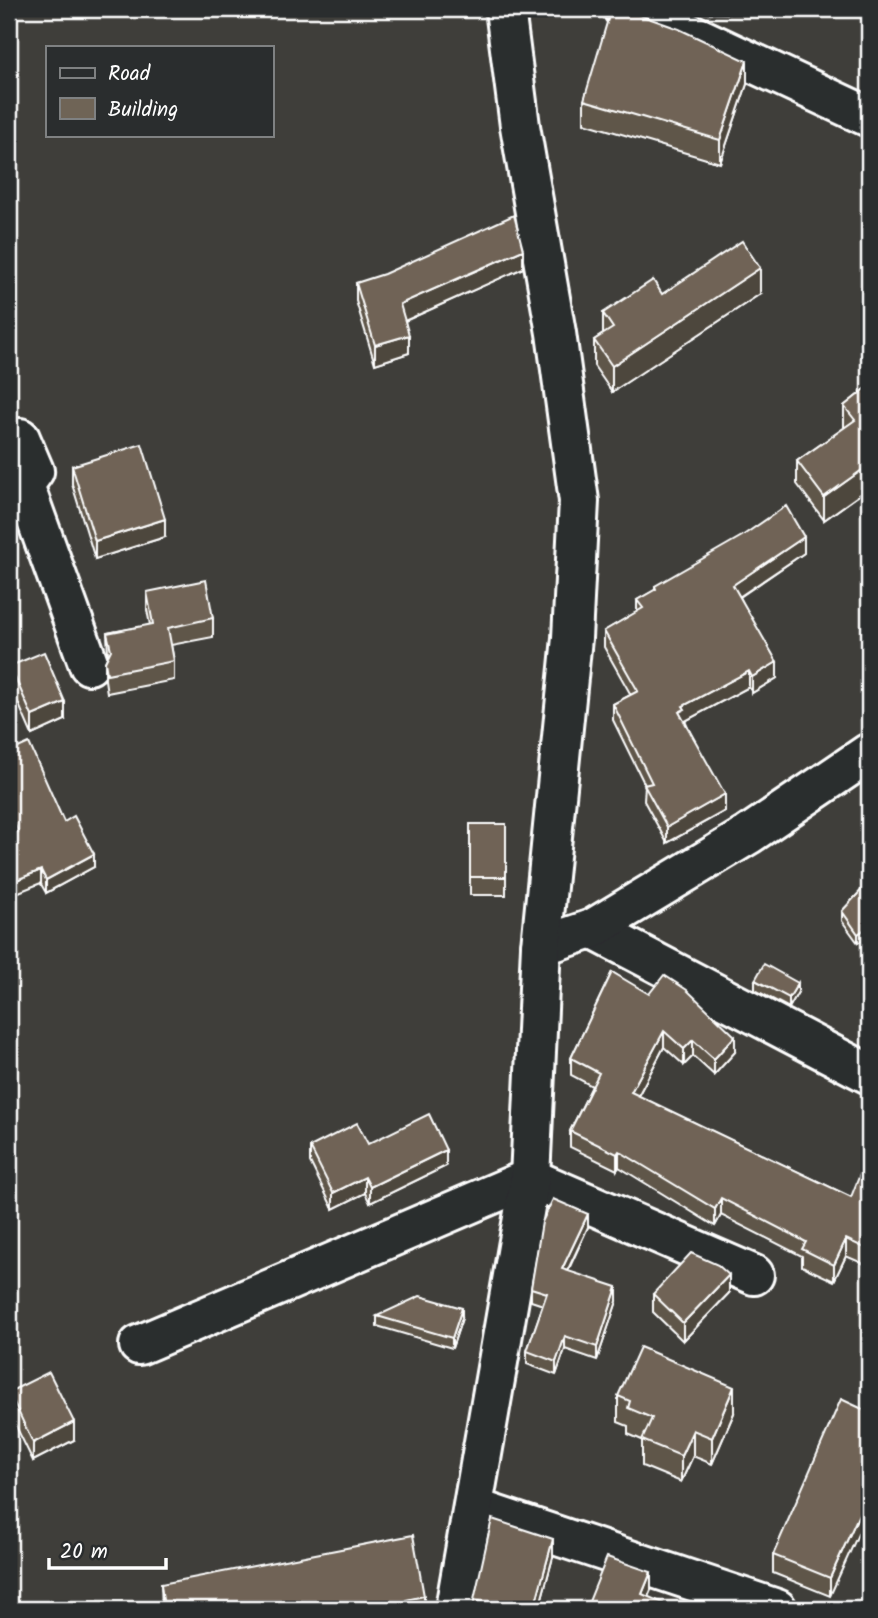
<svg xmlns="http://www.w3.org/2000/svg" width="878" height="1618" font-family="Kalam,sans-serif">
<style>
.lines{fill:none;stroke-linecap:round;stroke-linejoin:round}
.minor-casing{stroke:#fff;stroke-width:44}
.minor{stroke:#2a2d2e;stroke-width:38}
.wall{fill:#5f564a;stroke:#fff;stroke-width:2}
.shaded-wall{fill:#4e463c;stroke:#fff;stroke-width:2}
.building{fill:#6f6456;stroke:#fff;stroke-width:2}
</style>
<rect width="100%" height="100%" fill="#3f3e3a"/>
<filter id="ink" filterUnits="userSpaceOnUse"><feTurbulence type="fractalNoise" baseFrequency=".0143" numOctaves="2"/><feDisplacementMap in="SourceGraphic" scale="14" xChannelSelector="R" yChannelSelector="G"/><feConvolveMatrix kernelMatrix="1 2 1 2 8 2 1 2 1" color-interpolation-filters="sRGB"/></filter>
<g filter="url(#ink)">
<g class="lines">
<g class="minor-casing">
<g id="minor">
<path d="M623 9 687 32 869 117"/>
<path d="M9 438H20L34 471 24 485 89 665"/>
<path d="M592 929 869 1074"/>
<path d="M541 946 592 929 748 835 869 753"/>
<path d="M139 1345 530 1178 754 1275"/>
<path d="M474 1508 777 1609"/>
<path d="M455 1609 530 1178 541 946 572 638 579 501 556 333 520 126 505 9"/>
</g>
</g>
<use href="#minor" class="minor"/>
</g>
<g class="wall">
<path d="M562 9H602V11L562 10Z"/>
<path d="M685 9H802V15L698 13Z"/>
<path d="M747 84 720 163 584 123V100Z"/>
<path d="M523 268 405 321 409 353 375 364 356 301V283Z"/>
<path d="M662 294H760L612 392 594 366V340L603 334V313Z"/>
<path d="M869 386V488L824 520 797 484V461L844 428V406Z"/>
<path d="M72 466 165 537 95 559 72 484Z"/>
<path d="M804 553 740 597 777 678 752 693 749 687 685 721 725 811 667 843 644 801 645 785 613 720V704L631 695 604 647V631L637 612V600L655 590V586Z"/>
<path d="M147 592 213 618V637L171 645 174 661V680L107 693 105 680V662L108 655 107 633 150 625 147 610Z"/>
<path d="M10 666 65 720 32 735 10 684Z"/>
<path d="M9 752 64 822 94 867 46 893 13 834 9 824Z"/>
<rect x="470" y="824" width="36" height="71"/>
<path d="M869 882V936L858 943 842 921V911Z"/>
<path d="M612 972 735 1052 714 1075 693 1056 684 1065 664 1047 638 1096 851 1197 869 1170V1266L846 1256 834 1281 802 1266V1256L721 1215 715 1226 619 1167 617 1170 570 1147V1131L592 1086 571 1075V1058Z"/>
<path d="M755 980 798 992 789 1008 755 990Z"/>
<path d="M368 1144 446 1166 370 1203 365 1193 333 1209 310 1162V1147Z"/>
<path d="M588 1227 568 1271 617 1301 597 1360 565 1349 556 1375 527 1364V1351L543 1305 531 1301V1288Z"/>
<path d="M729 1293 683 1341 653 1312V1294Z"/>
<path d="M377 1316 462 1318 452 1348 377 1326Z"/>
<path d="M9 1392 74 1440 33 1461 9 1412Z"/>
<path d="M618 1396 734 1413 712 1464 693 1456 681 1482 642 1466V1440L628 1434V1426L618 1422Z"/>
<path d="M869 1412 830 1596 773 1573V1555Z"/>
<path d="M553 1557 539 1609H474V1600Z"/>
<path d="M161 1584 424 1596V1609H162Z"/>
</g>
<g class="shaded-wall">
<path d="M747 61V84L720 163V140Z"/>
<path d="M523 250V268L400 323V304Z"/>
<path d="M760 268V294L612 392V366Z"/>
<path d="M409 335V353L375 364V345Z"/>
<path d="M869 465V488L824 520V497Z"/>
<path d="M165 519V537L95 559V541Z"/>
<path d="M804 537V553L733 601V585Z"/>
<path d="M777 662V678L752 693V677Z"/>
<path d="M749 671V687L685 721V725L679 712 683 706Z"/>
<path d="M65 702V720L32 735V716Z"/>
<path d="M725 794V811L667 843V827Z"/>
<path d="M94 854V867L46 893V880Z"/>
<path d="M41 870V883L9 896V883Z"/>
<path d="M869 926V936L858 943V934Z"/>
<path d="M798 983V992L789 1008V998Z"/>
<path d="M664 1031V1047L631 1109V1092Z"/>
<path d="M735 1036V1052L714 1075V1059Z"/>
<path d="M693 1040V1056L684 1065V1049Z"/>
<path d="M446 1150V1166L370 1203V1187Z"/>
<path d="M619 1151V1167L617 1170V1154Z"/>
<path d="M365 1177V1193L333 1209V1193Z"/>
<path d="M721 1198V1215L715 1226V1209Z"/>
<path d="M588 1214V1227L562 1282V1269Z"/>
<path d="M846 1239V1256L834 1281V1265Z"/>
<path d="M729 1275V1293L683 1341V1323Z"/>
<path d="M617 1287V1301L597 1360V1347Z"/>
<path d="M462 1308V1318L452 1348V1338Z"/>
<path d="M565 1336V1349L556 1375V1362Z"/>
<path d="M734 1387V1413L712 1464V1438Z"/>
<path d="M74 1422V1440L33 1461V1443Z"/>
<path d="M693 1430V1456L681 1482V1456Z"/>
<path d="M869 1492V1510L830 1596V1578Z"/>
<path d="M553 1539V1557L539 1609H534Z"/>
<path d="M651 1572V1590L643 1609 642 1594Z"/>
</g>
<g class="building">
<path d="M611 9H623L679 29 747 61 720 140 584 100Z"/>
<path d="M514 215 523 250 400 304 409 335 375 345 356 283 384 274Z"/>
<path d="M742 241 760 268 612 366 594 340 613 328 603 313 653 280 662 294Z"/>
<path d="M869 386V465L824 497 797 461 855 420 844 406Z"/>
<path d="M142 444 165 519 95 541 72 466Z"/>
<path d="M786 506 804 537 733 585 777 662 752 677 749 671 683 706 685 709 679 712 725 794 667 827 644 785 652 783 613 704 638 691 604 631 643 608 637 600 656 589 655 586 742 536Z"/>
<path d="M206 580 213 618 168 628 174 661 107 674 105 662 111 650 107 633 153 624 147 592Z"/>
<path d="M44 652 65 702 32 716 10 666Z"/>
<path d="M29 743 64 822 74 816 94 854 46 880 41 870 9 883V835L18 832 9 811V752Z"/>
<rect x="470" y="824" width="36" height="53"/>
<path d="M869 882V926L858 934 842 911Z"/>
<path d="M764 964 798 983 789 998 755 980Z"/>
<path d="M612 972 649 994 664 975 687 990 735 1036 714 1059 693 1040 684 1049 664 1031 631 1092 851 1197 863 1167 869 1170V1250L846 1239 834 1265 802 1249 806 1242 721 1198 715 1209 619 1151 617 1154 570 1131 599 1073 571 1058Z"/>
<path d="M429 1114 446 1150 370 1187 365 1177 333 1193 310 1147 357 1123 368 1144Z"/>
<path d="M553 1199 588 1214 562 1269 617 1287 597 1347 565 1336 556 1362 527 1351 547 1293 531 1288 542 1222Z"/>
<path d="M691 1253 718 1265 729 1275 683 1323 653 1294Z"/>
<path d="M420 1296 462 1308 452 1338 377 1316Z"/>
<path d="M640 1347 734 1387 712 1438 693 1430 681 1456 642 1440 652 1418 628 1408 630 1401 618 1396Z"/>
<path d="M49 1372 74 1422 33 1443 9 1392Z"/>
<path d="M841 1399 869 1412V1492L830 1578 773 1555Z"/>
<path d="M492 1519 553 1539 534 1609H492L493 1605 474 1600Z"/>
<path d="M413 1535 424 1596 406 1600 407 1609H164L161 1584Z"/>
<path d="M607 1557 651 1572 642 1594 663 1603 660 1609H586Z"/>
</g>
</g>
<rect width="878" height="1618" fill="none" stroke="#2a2d2e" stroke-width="35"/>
<rect x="18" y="18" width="843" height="1583" fill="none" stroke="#fff" stroke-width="2.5" filter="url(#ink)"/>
<rect x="46" y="46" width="228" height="91" fill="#2a2d2e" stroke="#7f8182" stroke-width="2"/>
<rect x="60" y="68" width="35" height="10" fill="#2a2d2e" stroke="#7f8182" stroke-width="2"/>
<text x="108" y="80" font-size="21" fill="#ffffff">Road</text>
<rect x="60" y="98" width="35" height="21" fill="#6f6456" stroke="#7f8182" stroke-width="2"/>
<text x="108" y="116" font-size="21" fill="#ffffff">Building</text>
<path d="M49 1558v10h117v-10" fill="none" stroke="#ffffff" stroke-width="3.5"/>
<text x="60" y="1558" font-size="21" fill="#ffffff" stroke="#2a2d2e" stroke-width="5" paint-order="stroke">20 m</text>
</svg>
